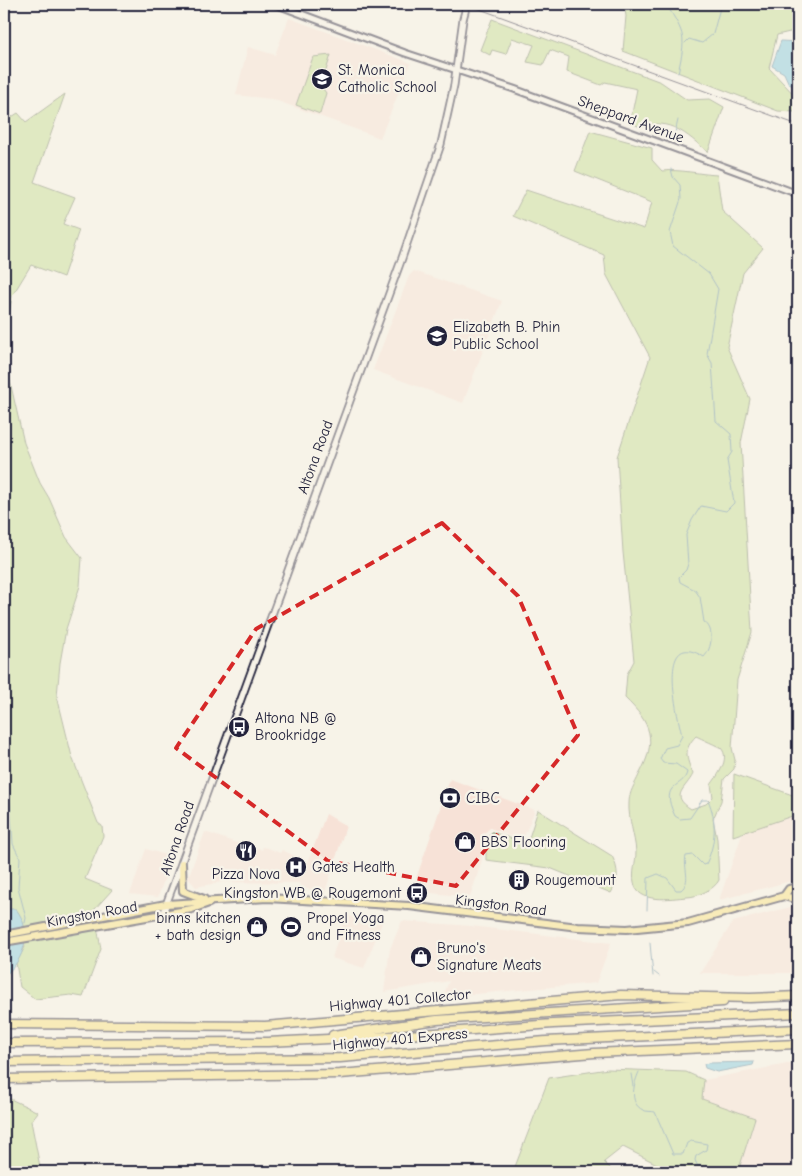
<svg xmlns="http://www.w3.org/2000/svg" width="802" height="1176" font-family="'Comic Neue',sans-serif">
<style>
.built{fill:#f7e2d7}
.green{fill:#c4de95;stroke:#738068;fill-rule:evenodd}
.water{fill:#81cbe1;stroke:#5b879f}
.lines{fill:none;stroke-linecap:round;stroke-linejoin:round}
.stream{stroke:#5b879f;stroke-width:1}
.tertiary-casing{stroke:#22223b;stroke-width:9}
.secondary-casing{stroke:#22223b;stroke-width:9}
.primary-casing{stroke:#22223b;stroke-width:10}
.motorway-casing{stroke:#22223b;stroke-width:11}
.tertiary{stroke:#f7f3e8;stroke-width:5}
.secondary{stroke:#f7f3e8;stroke-width:5.5}
.primary{stroke:#f8e281;stroke-width:6}
.motorway{stroke:#f8e281;stroke-width:8}
.rail{stroke:#22223b;stroke-width:1}
.secondary-bridge-casing{stroke:#22223b;stroke-width:9;stroke-linecap:butt}
.secondary-bridge{stroke:#f7f3e8;stroke-width:5.5}
.marked{fill:none;stroke:#d62828;stroke-width:4;stroke-dasharray:10 6;stroke-linejoin:round}
.labels{text-anchor:middle;dominant-baseline:central;stroke-width:4.5;stroke-linejoin:round;paint-order:stroke}
.poi-label{font-size:15px;fill:#22223b;stroke:#f7f3e8;text-anchor:start}
.street-label{font-size:15px;fill:#22223b;stroke:#f7f3e8}
</style>
<rect width="100%" height="100%" fill="#f7f3e8"/>
<filter id="ink" filterUnits="userSpaceOnUse"><feTurbulence type="fractalNoise" baseFrequency=".02" numOctaves="2"/><feDisplacementMap in="SourceGraphic" scale="10" xChannelSelector="R" yChannelSelector="G"/><feConvolveMatrix kernelMatrix="1 2 1 2 8 2 1 2 1" color-interpolation-filters="sRGB"/></filter>
<g filter="url(#ink)">
<g class="built">
<path d="M289 18 411 63 380 138 272 99 236 95 248 47 275 55Z"/>
<path d="M414 271 502 301 463 403 373 370 409 276Z"/>
<path d="M450 779 535 810 522 841 490 828 482 835V860L470 897 412 891Z"/>
<path d="M326 814 346 826 325 892 302 888 299 883 222 882 196 887 188 878 205 832 256 850 258 848 262 850 263 847 268 848 280 853 282 850 308 862Z"/>
<path d="M798 814V879L719 900 743 832Z"/>
<path d="M146 849 172 857 158 897 130 894Z"/>
<path d="M798 905V973H700L733 922Z"/>
<path d="M345 916 383 920 364 968 332 958Z"/>
<path d="M402 921 471 926 611 943 596 983 443 997 449 981 384 992 390 949Z"/>
<path d="M798 1062V1172H738L755 1119 702 1099 704 1080Z"/>
</g>
<g class="green">
<path d="M624 4H798V30L777 35 769 68 798 99V108L794 112 778 111 623 51 626 16Z"/>
<path d="M492 19 661 82 687 100 710 99 724 107 708 152C686 134 670 117 641 127L630 123 637 89 605 82 601 85 567 72 569 57 550 50 543 65 527 62 534 45 512 38 506 54 492 50 490 55 480 50Z"/>
<path d="M331 55 321 86 326 93 320 114 296 105 313 57Z"/>
<path d="M65 94 34 182 75 197 63 224 79 230 63 277 31 265 12 296 4 344V122L18 113 26 122Z"/>
<path d="M590 131 652 148V160L662 171C681 169 698 174 717 175L722 211 763 248 743 273 727 347 750 399 741 443 752 632 737 680 732 748 735 760 734 769 724 779 721 801 713 819 717 839 719 880C715 889 697 897 687 897 672 898 637 905 634 882 632 873 636 862 636 852 635 836 628 819 629 803 629 792 635 784 639 775 658 740 651 723 625 698L627 674 634 661 623 552 617 457 650 357 606 274 604 255 513 216 526 190 644 229 652 202 575 171ZM696 736C700 738 720 747 721 748 731 759 717 776 711 785L713 797 706 804 691 809C669 795 686 789 693 774 686 758 683 749 696 736Z"/>
<path d="M4 355 24 443 40 483 49 498 66 537 82 558 80 586 66 629 60 663 57 696 72 757 98 823 102 826 103 836 85 879 112 890 94 910 101 949 83 997 71 995 35 999 20 987 16 963 25 947 6 908 4 909Z"/>
<path d="M734 774 798 797V814L733 836Z"/>
<path d="M538 810 612 856C619 870 619 880 611 893L550 868 486 860V840L492 832 527 844Z"/>
<path d="M608 1069 686 1072 704 1080 702 1099 755 1118 738 1172H673L623 1147 604 1162 614 1172H513L549 1078Z"/>
<path d="M4 1096 38 1112 31 1121 41 1172H4Z"/>
</g>
<g class="water">
<path d="M781 41 798 42V88L789 84 784 73 772 66Z"/>
<path d="M4 909H16C33 931 25 960 4 976Z"/>
<path d="M754 1062 753 1065 717 1072 705 1068 704 1064 709 1063Z"/>
</g>
<g class="lines">
<g class="stream">
<path d="M666 4C686 36 686 36 678 73"/>
<path d="M685 43 689 39 702 43 713 34 721 4"/>
<path d="M675 133 678 120"/>
<path d="M4 773 9 786 13 844 20 858 18 887 26 918 25 923"/>
<path d="M647 910 648 878 658 874 667 878 676 890H681C692 881 683 868 686 856L693 855 703 865 706 864C716 843 717 820 708 800H702L690 818 680 819 675 816C658 781 684 789 687 772L676 764 663 763 660 759 665 748 677 745 682 736C678 718 655 626 704 657 712 649 715 628 704 622L700 597 695 590 680 582 679 577 686 570 688 564 686 535 692 520 701 506 726 511 734 503 727 460 732 452 731 434 716 421 712 363 707 354 718 289 709 274 673 246 670 232 681 199 680 185 673 177 671 169"/>
<path d="M650 943 653 976"/>
<path d="M654 972 659 976"/>
<path d="M639 1072C634 1083 628 1103 643 1110 646 1112 652 1111 655 1112L673 1154H683L687 1143 691 1141 707 1144 706 1150 696 1156 695 1160 697 1165 706 1168 708 1172"/>
<path d="M631 1074 633 1086"/>
</g>
<g class="tertiary-casing">
<path id="tertiary" d="M275 4 405 53 514 89 798 194"/>
</g>
<g class="secondary-casing">
<path id="secondary" d="M163 913 402 258 441 144 454 85 463 19"/>
</g>
<g class="primary-casing">
<g id="primary">
<path d="M182 863 183 891 204 899"/>
<path d="M784 896 789 889 798 887"/>
<path d="M4 935 166 904 267 898 409 906 578 927 627 929 688 923 784 896 791 898 798 896"/>
<path d="M4 942 192 909 209 903"/>
</g>
</g>
<g class="motorway-casing">
<g id="motorway">
<path d="M4 1024 265 1026 621 995 750 998 798 996"/>
<path d="M333 1035 437 1020 723 1002"/>
<path d="M4 1043 268 1042 408 1035 553 1024 798 1013"/>
<path d="M4 1062 340 1058 546 1041 798 1029"/>
<path d="M4 1079 340 1074 594 1053 798 1044"/>
</g>
</g>
<use href="#tertiary" class="tertiary"/>
<use href="#secondary" class="secondary"/>
<use href="#primary" class="primary"/>
<use href="#motorway" class="motorway"/>
<path class="rail" d="M466 4 798 125"/>
<g class="secondary-bridge-casing">
<path id="secondary-bridge" d="M463 19 467 4"/>
</g>
<use href="#secondary-bridge" class="secondary-bridge"/>
</g>
</g>
<path d="M0 0H802V1176H0ZM442 523 518 596 578 735 456 886 328 861 176 748 256 629Z" fill="#f7f3e8" fill-opacity=".55" fill-rule="evenodd"/>
<path class="marked" d="M442 523 518 596 578 735 456 886 328 861 176 748 256 629Z"/>
<defs>
<g id="school-disc" transform="scale(1.125)"><circle r="9.5" fill="#22223b" stroke="#f7f3e8"/><path d="M0-5L7-2L0 1L-7-2ZM-4 1L0 2.5L4 1V4Q0 6-4 4Z" fill="#fff"/></g>
<g id="bus-disc" transform="scale(1.125)"><circle r="9.5" fill="#22223b" stroke="#f7f3e8"/><path d="M-5-6H5V4H4V6H2V4H-2V6H-4V4H-5ZM-3.5-4V0h7V-4ZM-3.5 1.2v1.5H-2V1.2ZM2 1.2v1.5H3.5V1.2Z" fill="#fff"/></g>
<g id="bank-disc" transform="scale(1.125)"><circle r="9.5" fill="#22223b" stroke="#f7f3e8"/><path d="M-6-4H6V4H-6ZM0-2.3a2.3 2.3 0 1 0 0 4.6a2.3 2.3 0 1 0 0-4.6Z" fill="#fff"/></g>
<g id="shop-disc" transform="scale(1.125)"><circle r="9.5" fill="#22223b" stroke="#f7f3e8"/><path d="M-5-2.5h2.3a2.7 3.5 0 0 1 5.4 0H5L5.5 6h-11ZM-1.5-2.5h3a1.5 2.3 0 0 0-3 0Z" fill="#fff"/></g>
<g id="restaurant-disc" transform="scale(1.125)"><circle r="9.5" fill="#22223b" stroke="#f7f3e8"/><path d="M-5-6h1v4h1v-4h1v4h1v-4h1v5L-1.5 .5V6h-2V.5L-5-1ZM5-6V6H3V1.5H1.5Q1.5-4 5-6Z" fill="#fff"/></g>
<g id="hospital-disc" transform="scale(1.125)"><circle r="9.5" fill="#22223b" stroke="#f7f3e8"/><path d="M-5-5h3v3.5h4V-5h3V5h-3V1.5h-4V5h-3Z" fill="#fff"/></g>
<g id="building-disc" transform="scale(1.125)"><circle r="9.5" fill="#22223b" stroke="#f7f3e8"/><path d="M-4-6H4V6H1V3H-1V6H-4ZM-2.5-4.3h1.7v1.8h-1.7ZM.8-4.3h1.7v1.8H.8ZM-2.5-1h1.7V.8h-1.7ZM.8-1h1.7V.8H.8Z" fill="#fff"/></g>
<g id="stadium-disc" transform="scale(1.125)"><circle r="9.5" fill="#22223b" stroke="#f7f3e8"/><path d="M0-5a6.5 5 0 1 0 0 10a6.5 5 0 1 0 0-10ZM-3.5-1.8h7v3.6h-7Z" fill="#fff"/></g>
</defs>
<g fill-rule="evenodd">
<use href="#school-disc" x="322" y="79"/>
<use href="#school-disc" x="437" y="336"/>
<use href="#bus-disc" x="239" y="727"/>
<use href="#bank-disc" x="450" y="798"/>
<use href="#shop-disc" x="465" y="842"/>
<use href="#restaurant-disc" x="246" y="851"/>
<use href="#hospital-disc" x="296" y="867"/>
<use href="#building-disc" x="519" y="880"/>
<use href="#bus-disc" x="417" y="893"/>
<use href="#shop-disc" x="257" y="927"/>
<use href="#stadium-disc" x="291" y="927"/>
<use href="#shop-disc" x="421" y="957"/>
</g>
<g class="labels">
<g class="poi-label">
<text x="338" y="70">St. Monica<tspan x="338" dy="17">Catholic School</tspan></text>
<text x="453" y="327">Elizabeth B. Phin<tspan x="453" dy="17">Public School</tspan></text>
<text x="255" y="718">Altona NB @<tspan x="255" dy="17">Brookridge</tspan></text>
<text x="466" y="798">CIBC</text>
<text x="481" y="842">BBS Flooring</text>
<text x="312" y="867">Gates Health</text>
<text x="246" y="874" text-anchor="middle">Pizza Nova</text>
<text x="535" y="880">Rougemount</text>
<text x="401" y="893" text-anchor="end">Kingston WB @ Rougemont</text>
<text x="241" y="918" text-anchor="end">binns kitchen<tspan x="241" dy="17">+ bath design</tspan></text>
<text x="307" y="918">Propel Yoga<tspan x="307" dy="17">and Fitness</tspan></text>
<text x="437" y="948">Bruno's<tspan x="437" dy="17">Signature Meats</tspan></text>
</g>
<g class="street-label">
<text transform="translate(631 119) rotate(20)">Sheppard Avenue</text>
<text transform="translate(315 457) rotate(-70)">Altona Road</text>
<text transform="translate(177 838) rotate(-71)">Altona Road</text>
<text transform="translate(501 905) rotate(7)">Kingston Road</text>
<text transform="translate(92 914) rotate(-10)">Kingston Road</text>
<text transform="translate(400 1000) rotate(-5)">Highway 401 Collector</text>
<text transform="translate(400 1039) rotate(-5)">Highway 401 Express</text>
</g>
</g>
<rect width="802" height="1176" fill="none" stroke="#f7f3e8" stroke-width="20"/>
<rect x="10" y="10" width="782" height="1156" fill="none" stroke="#22223b" stroke-width="2" filter="url(#ink)"/>
</svg>
